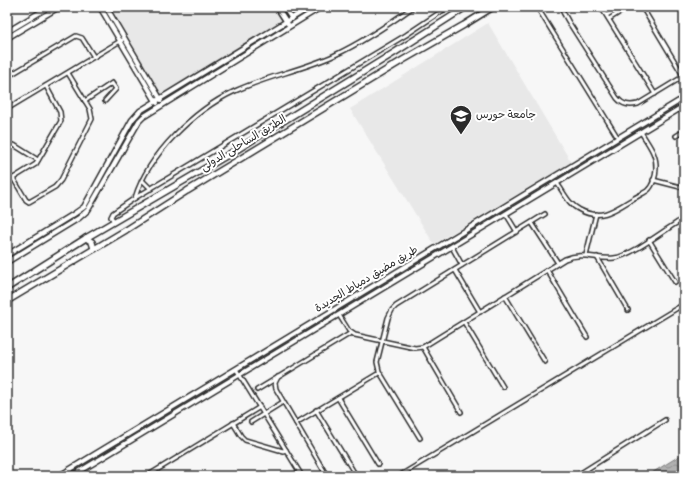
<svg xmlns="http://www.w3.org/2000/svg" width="691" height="483" font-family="'Gochi Hand','Playpen Sans Arabic',sans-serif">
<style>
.built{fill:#e8e8e8}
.water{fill:url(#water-waves);stroke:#7b7b7b}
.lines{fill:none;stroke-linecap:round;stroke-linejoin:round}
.street-casing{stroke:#2b2b2b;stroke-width:6}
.secondary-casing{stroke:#2b2b2b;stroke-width:7}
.highway-casing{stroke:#2b2b2b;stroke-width:8}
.street{stroke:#fff;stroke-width:3}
.secondary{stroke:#fff;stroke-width:4}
.highway{stroke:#fff;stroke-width:5}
.labels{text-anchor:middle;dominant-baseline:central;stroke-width:4;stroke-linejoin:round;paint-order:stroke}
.poi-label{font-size:11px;fill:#2b2b2b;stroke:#fff;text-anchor:start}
.street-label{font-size:11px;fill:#2b2b2b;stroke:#fff}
</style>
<defs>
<pattern id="water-waves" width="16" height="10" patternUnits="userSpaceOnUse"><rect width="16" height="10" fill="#b0b0b0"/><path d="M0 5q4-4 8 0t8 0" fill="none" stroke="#8f8f8f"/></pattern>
</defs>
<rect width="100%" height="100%" fill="#f7f7f7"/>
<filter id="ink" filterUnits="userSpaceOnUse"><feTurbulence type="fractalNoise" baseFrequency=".025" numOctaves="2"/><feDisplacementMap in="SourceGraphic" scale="8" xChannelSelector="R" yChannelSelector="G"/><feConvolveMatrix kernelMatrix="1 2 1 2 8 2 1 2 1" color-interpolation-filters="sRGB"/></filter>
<g filter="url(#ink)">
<g class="built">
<path d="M103 7H281L290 22 159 102Z"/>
<path d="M488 23 571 162 434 244 350 109Z"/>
</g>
<path class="water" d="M684 453V476H647Z"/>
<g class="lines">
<g class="street-casing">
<g id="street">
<path d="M537 7 618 138"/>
<path d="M563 7V12L568 21 617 98C623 105 629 106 638 104L684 76"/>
<path d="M601 7 655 94"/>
<path d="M642 7 684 77"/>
<path d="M682 7 684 11"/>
<path d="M607 15 620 7"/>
<path d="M609 19 628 7"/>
<path d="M7 77 76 36 82 38 94 57"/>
<path d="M85 101 112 83 116 89 105 101"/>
<path d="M7 109 122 40"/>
<path d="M676 136 684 131"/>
<path d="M7 146 14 145 38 160"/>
<path d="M13 178 26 200 29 202 55 187 61 180 92 119 90 109 68 73"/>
<path d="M142 180 151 189"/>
<path d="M653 180 684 188"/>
<path d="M7 182 36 164 61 121 60 112 46 86"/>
<path d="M557 183C564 193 569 205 580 210 600 221 615 210 631 200 636 197 642 194 647 191 653 186 656 176 656 168 657 154 648 144 641 132"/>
<path d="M135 198C148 155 194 110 235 91 267 76 303 70 335 55 363 42 388 25 413 7"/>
<path d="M506 214 517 232"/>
<path d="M114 221 111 217 113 213 135 198 406 35 448 7"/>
<path d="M532 223 558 263"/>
<path d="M649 240 675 282"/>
<path d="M452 247 462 265"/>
<path d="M586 255 596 214"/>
<path d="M597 257 628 310"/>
<path d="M455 270 480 312"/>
<path d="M547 270 587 337"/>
<path d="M505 296 545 362"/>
<path d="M339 315 349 331 355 335 415 348 423 347 565 259C583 251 596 260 614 258 631 256 662 232 678 222L684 216"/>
<path d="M464 322 503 387"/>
<path d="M423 347 461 412"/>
<path d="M236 369 302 476"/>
<path d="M278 377 275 383 276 389 327 476"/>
<path d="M257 390 351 333"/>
<path d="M338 398 378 464"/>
<path d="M316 410 355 474"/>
<path d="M251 422 283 402"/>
<path d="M233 423 241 436 245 440 283 451 286 450"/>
<path d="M296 423 379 373"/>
<path d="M420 438 379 371 377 362 388 318 392 310 396 306 545 214"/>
<path d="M147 476 260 407"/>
<path d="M292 476 299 472"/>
<path d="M399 476 684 304"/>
<path d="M576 476 665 420"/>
</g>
</g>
<g class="secondary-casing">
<g id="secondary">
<path d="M100 7 157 103"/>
<path d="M106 7 161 100"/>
<path d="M277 7 288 24"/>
<path d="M284 7 292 19"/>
<path d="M7 32 49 7"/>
<path d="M7 38 59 7"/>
<path d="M7 255 74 214 84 207 132 120 140 111 310 7"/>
<path d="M7 262 79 218 88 210 139 121 143 117 321 7"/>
<path d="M59 476 684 98"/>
<path d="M72 476 684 106"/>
</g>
</g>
<g class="highway-casing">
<g id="highway">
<path d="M86 238 92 242 94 249"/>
<path d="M7 288 86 238 238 149 397 51 466 7"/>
<path d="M7 301 126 230 187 191 403 60 464 25 493 7"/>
</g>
</g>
<use href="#street" class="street"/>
<use href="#secondary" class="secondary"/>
<use href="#highway" class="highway"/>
</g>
</g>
<defs>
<g id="university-pin" transform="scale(1.15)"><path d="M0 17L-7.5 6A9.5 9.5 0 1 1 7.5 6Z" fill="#2b2b2b" stroke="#fff"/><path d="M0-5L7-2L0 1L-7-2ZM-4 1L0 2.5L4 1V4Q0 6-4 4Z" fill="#fff"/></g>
</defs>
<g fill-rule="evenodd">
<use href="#university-pin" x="461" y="116"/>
</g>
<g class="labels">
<g class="poi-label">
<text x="476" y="116">جامعة حورس</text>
</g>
<g class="street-label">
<text transform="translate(244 144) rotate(-31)">الطريق الساحلى الدولى</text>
<text transform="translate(367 280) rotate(-31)">طريق مضيق دمياط الجديدة</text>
</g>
</g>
<rect width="691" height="483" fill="none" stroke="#fff" stroke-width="24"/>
<rect x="12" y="12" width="667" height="459" fill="none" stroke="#2b2b2b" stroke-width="1.5" filter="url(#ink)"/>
</svg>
